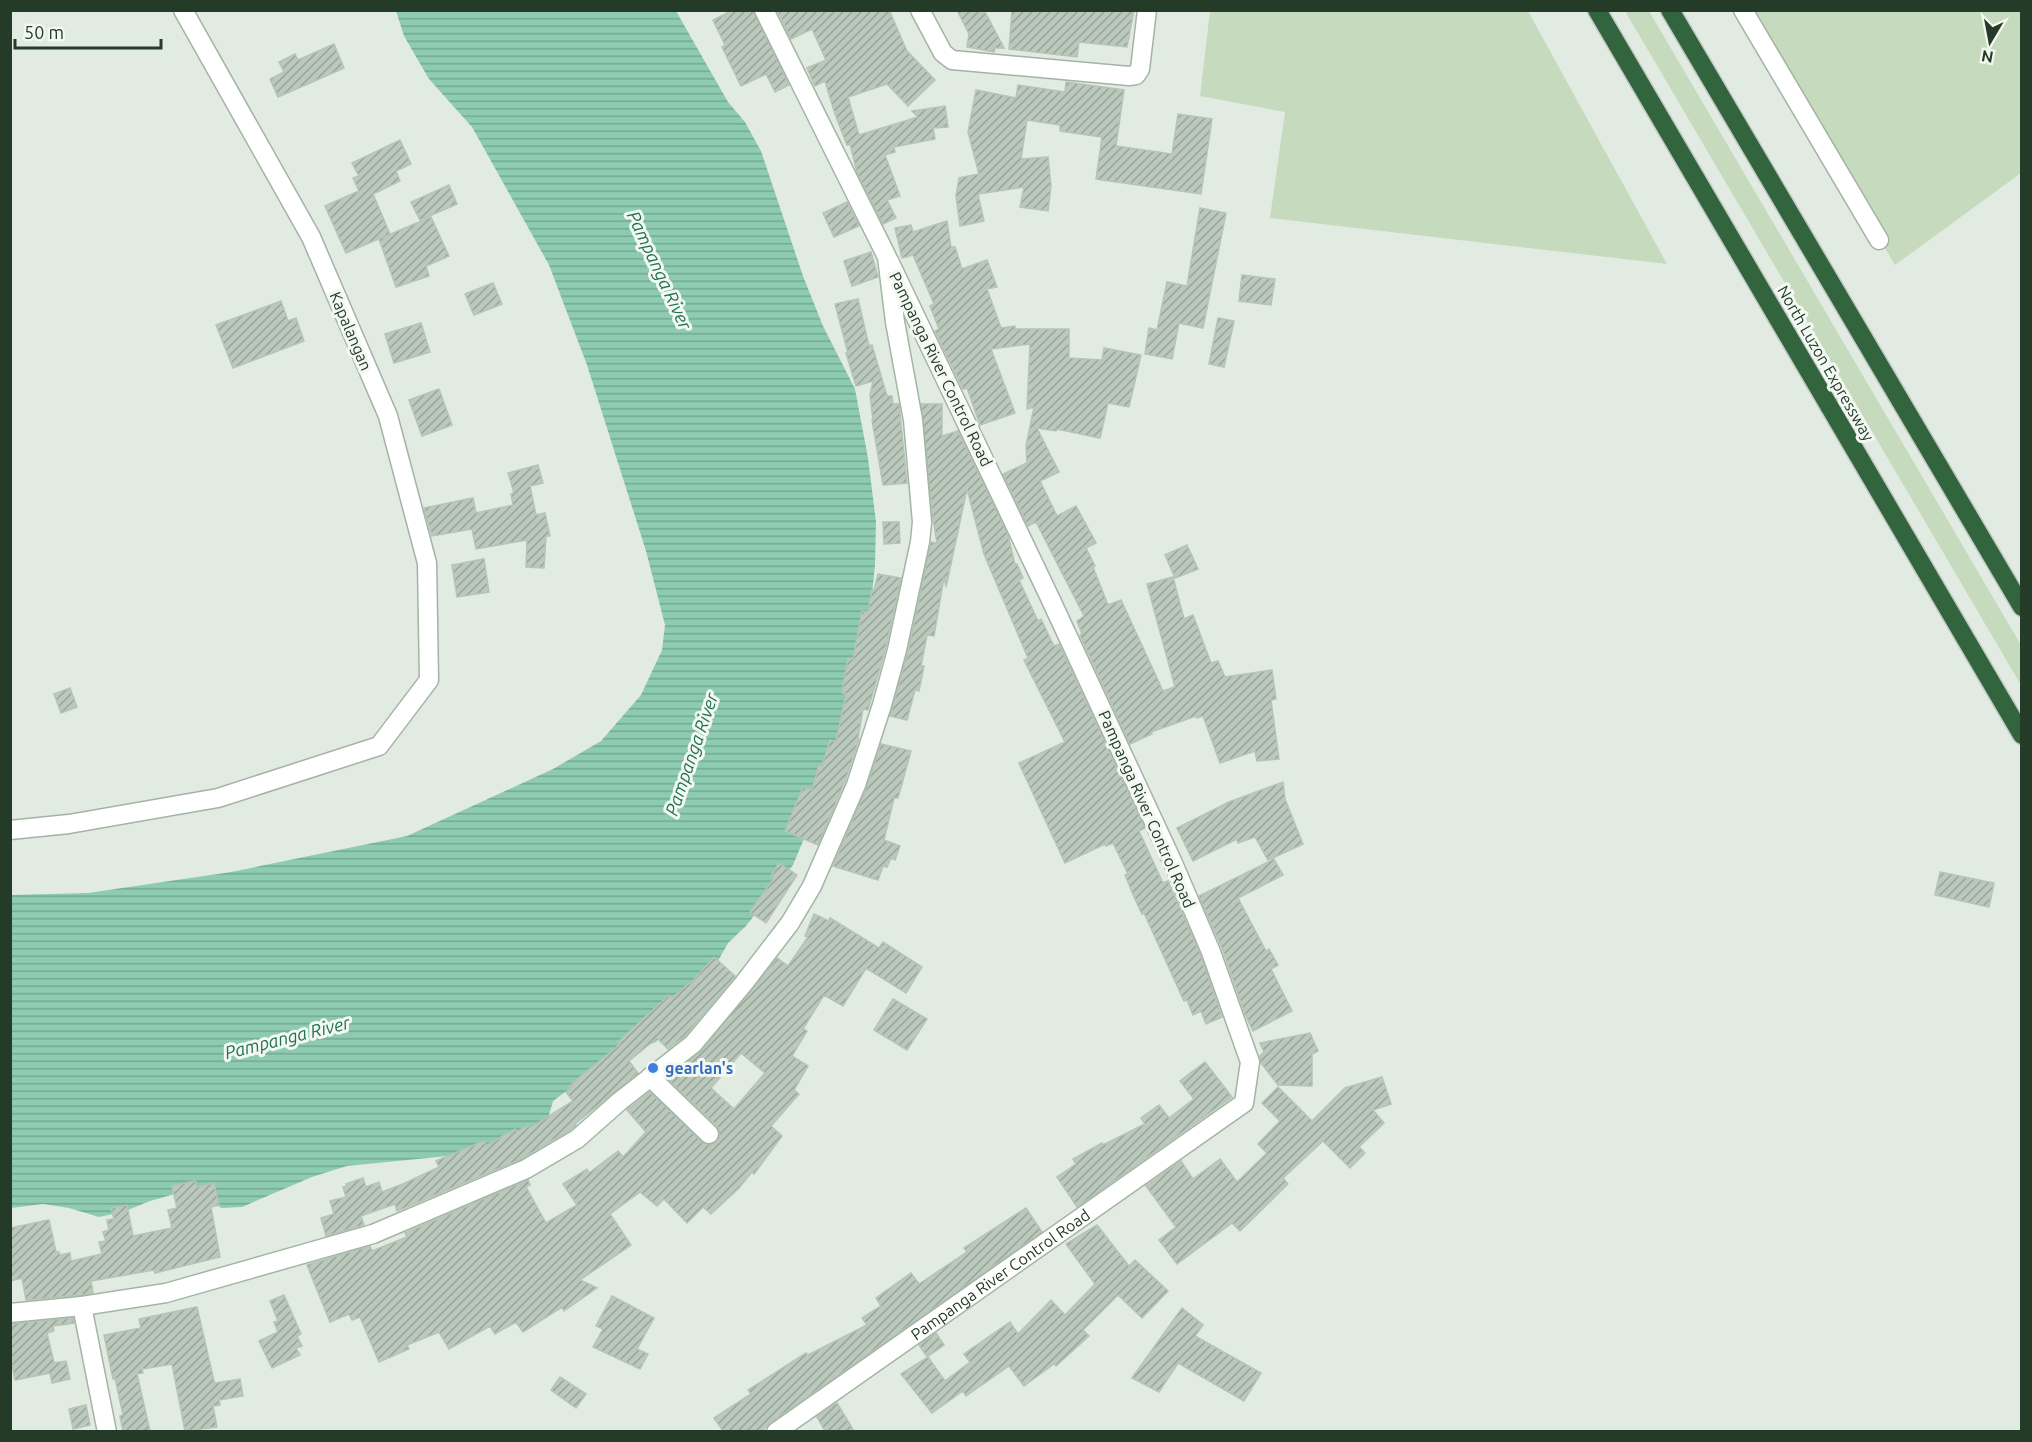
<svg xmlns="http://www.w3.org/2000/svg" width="2032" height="1442" font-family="Ubuntu,sans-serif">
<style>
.green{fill:#c6dbbd}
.water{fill:url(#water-rules)}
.building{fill:url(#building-hatch);stroke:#b5c4b5;stroke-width:1.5;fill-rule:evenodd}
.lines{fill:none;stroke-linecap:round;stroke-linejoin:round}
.minor-casing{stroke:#a5b3a6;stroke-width:21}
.tertiary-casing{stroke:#a5b3a6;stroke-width:21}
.secondary-casing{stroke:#a2b6a4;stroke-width:21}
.motorway-casing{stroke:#c2c8c3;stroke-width:21}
.minor{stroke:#fff;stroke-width:18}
.tertiary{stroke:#fff;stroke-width:18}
.secondary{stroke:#fff;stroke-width:18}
.motorway{stroke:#32653d;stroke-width:18}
.shop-dot{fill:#3f7fe0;stroke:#f3f8f3;stroke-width:2}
.labels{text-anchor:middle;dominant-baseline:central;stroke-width:6;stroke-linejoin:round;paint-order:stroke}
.street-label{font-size:16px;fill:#243b27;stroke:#f3f8f3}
.shop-label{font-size:16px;font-weight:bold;fill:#366cbe;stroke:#f3f8f3;text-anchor:start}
.water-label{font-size:18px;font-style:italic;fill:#227252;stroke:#f3f8f3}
</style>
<defs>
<pattern id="water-rules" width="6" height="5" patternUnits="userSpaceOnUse" patternTransform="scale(1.5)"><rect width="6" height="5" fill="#8eccb2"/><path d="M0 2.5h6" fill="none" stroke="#74a791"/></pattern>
<pattern id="building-hatch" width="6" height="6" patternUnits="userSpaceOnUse" patternTransform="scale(1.5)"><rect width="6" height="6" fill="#bbc9bc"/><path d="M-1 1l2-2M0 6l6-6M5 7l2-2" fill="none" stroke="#98a499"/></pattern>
</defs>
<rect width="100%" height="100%" fill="#e2ebe2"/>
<g class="green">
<path d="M1210 11H1528L1667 264 1270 218 1285 112 1200 96Z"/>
<path d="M1625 11H1649L2021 645V685Z"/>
<path d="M1746 11H2021V173L1895 265Z"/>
</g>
<path class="water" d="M396 11H676L728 102 745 122 761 151 803 276 823 326 855 389 868 458 876 522 875 565 867 644 813 817 793 865 746 926 728 943 700 993 656 1042 610 1059 553 1101 547 1122 542 1129 466 1153 438 1157 347 1166 312 1177 242 1207 222 1208 185 1191 150 1201 123 1212 99 1217 69 1208 43 1204 11 1208 10 895 88 893 231 872 407 836 553 769 601 741 641 695 662 650 665 625 646 551 587 365 549 265 472 127 429 79 404 36Z"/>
<g class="building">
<path d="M733 10H753L789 85 775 92 766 74 741 86 722 47 725 45 713 20Z"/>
<path d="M777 10H889L907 51 935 80 908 106 887 84 848 97 859 135 918 117 912 111 945 106 948 127 933 128 935 139 894 147 895 152 885 155 900 196 887 200 896 218 883 224 857 172 850 144 847 145 835 114 825 81 815 86 807 68 826 60 812 29 791 39Z"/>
<path d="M957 10H984L1004 48H995L994 52 967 47 969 34Z"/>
<path d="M1012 10H1134L1127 47 1079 42 1077 57 1009 49Z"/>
<path d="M334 44 344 68 278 97 270 79 284 72 279 62 295 54 298 60Z"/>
<path d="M1066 82 1124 90 1116 146 1172 154 1178 114 1212 119 1201 194 1096 179 1102 137 1060 131V125L1027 120 1021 159 1048 157 1051 186 1048 211 1020 207 1024 187 978 194 984 221 960 226 956 196 959 178 979 174 968 132 976 90 1016 98 1018 85 1065 92Z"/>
<path d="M400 140 411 164 396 171 400 181 373 194 390 234 346 253 325 206 359 191 353 178 359 176 352 163Z"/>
<path d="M449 185 457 204 420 220 411 202Z"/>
<path d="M847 202 859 226 834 237 823 213Z"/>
<path d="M1200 208 1226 213 1203 328 1179 323 1172 359 1145 354 1149 328 1157 330 1167 282 1187 286Z"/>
<path d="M431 217 449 256 426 266 429 276 396 287 379 239Z"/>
<path d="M947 221 951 247H955L962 269 987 260 997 287 987 289 1001 328 1015 326V329H1069V358L1102 360 1104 348 1141 355 1129 407 1108 403 1100 438 1057 429 1056 431 1037 428 1059 472 1040 481 1057 516 1076 506 1096 543 1086 548 1095 566 1093 567 1108 605 1121 600 1163 691 1175 687 1147 584 1173 577 1184 619 1193 615 1211 663 1218 661 1225 677 1272 670 1276 699 1271 700 1279 759 1257 761 1255 751 1220 763 1203 716 1197 718 1196 716 1151 732 1152 734 1130 744 1080 635 1082 634 1077 621 1084 616 1036 522 1028 526 1003 474 1027 463 1026 446 1034 407 1027 409 1030 344 991 349 1015 413 980 425 967 388 963 389 935 331 939 329 930 306 934 304 913 255 902 258 895 228 911 225 913 232Z"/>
<path d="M871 252 878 277 852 286 844 261Z"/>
<path d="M1242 275 1275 279 1271 305 1239 301Z"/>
<path d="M493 283 502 304 474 315 465 294Z"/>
<path d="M858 299 869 346 872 345 887 396H892L893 404H899L907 483 883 485 872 420H873L870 395 873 381 856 386 846 353H848L835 304Z"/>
<path d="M281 301 288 321 296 318 304 341 233 368 216 325Z"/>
<path d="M1218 318 1234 321 1224 367 1209 364Z"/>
<path d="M421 323 430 352 394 363 385 334Z"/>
<path d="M439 389 452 425 422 436 409 400Z"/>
<path d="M921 404H942V436L958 431 1008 535 1015 565 1017 564 1023 578 1019 580 1038 621 1041 619 1054 646 1059 644 1145 828 1139 831 1163 883 1168 881 1201 956 1222 1017 1206 1024 1201 1011 1193 1015 1187 1000 1184 1001 1144 913 1142 914 1134 897 1125 875 1128 874 1113 843 1106 846 1105 844 1065 863 1019 763 1065 742 1024 660 1028 658 984 554 967 489 946 587 944 577 934 636 927 635 921 666H924L919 691 915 690 907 720 890 716 908 652 931 542 937 543 933 519Z"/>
<path d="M538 465 543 483 530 486 536 515 545 513 550 536H546L544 568 526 567 527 540 476 549 472 529 432 536 424 508 473 498 476 513 513 505 511 494 514 493 508 473Z"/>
<path d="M883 522H899L900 543 884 544Z"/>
<path d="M1187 545 1198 569 1175 578 1165 555Z"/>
<path d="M484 559 489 592 457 597 452 565Z"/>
<path d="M878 574 901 578 886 647 868 710 863 709 858 738 859 739 845 781 818 845 785 831 803 787 812 790 819 765 822 766 830 740 836 742 846 694 842 693 848 658 853 659 862 611 868 612 872 589 874 590Z"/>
<path d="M70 688 77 707 61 713 54 694Z"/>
<path d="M881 744 911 751 898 798H894L884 840 900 846 895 860 891 858 887 867 883 866 878 880 833 866 866 789Z"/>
<path d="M1283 782 1285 799 1303 844 1268 860 1255 837 1238 843 1237 839 1193 861 1177 828 1229 802Z"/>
<path d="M1274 859 1283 875 1238 898 1266 951 1269 949 1278 965 1271 969 1292 1011 1253 1031 1245 1014 1222 948 1199 896Z"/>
<path d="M779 863 797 875 766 923 750 912 774 878 771 876Z"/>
<path d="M1940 872 1994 883 1989 907 1935 895Z"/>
<path d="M814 914 829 921 830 918 879 948 883 942 922 967 906 993 866 968 843 1006 824 995 803 1029 807 1031 792 1056 808 1066 794 1090 799 1094 771 1126 782 1136 754 1174 752 1172 739 1188 711 1214 703 1207 687 1223 664 1199 657 1206 640 1192 610 1214 631 1245 580 1280 597 1288 564 1311 562 1307 523 1332 516 1322 495 1334 490 1326 449 1349 439 1332 407 1345 409 1349 379 1362 360 1317 352 1320 349 1314 330 1322 307 1265 370 1246 372 1251 407 1237 405 1233 528 1180 530 1185 526 1187 546 1223 577 1205 563 1184 587 1169 589 1173 618 1151 623 1157 646 1132 627 1110 650 1092 702 1142 712 1145 717 1142 720 1136 717 1126 667 1078 701 1051 777 958 788 966 808 937 805 936ZM741 1053 765 1073 734 1109 711 1088Z"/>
<path d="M714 957 735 976 685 1036 668 1049 657 1038 629 1061 638 1073 575 1124 576 1125 570 1130 521 1159 397 1211 395 1204 361 1216 364 1225 326 1236 321 1218 334 1214 330 1201 346 1197 343 1187 347 1186 346 1184 363 1178 366 1187 379 1182 382 1192 403 1184 439 1167 436 1161 484 1141 486 1146 515 1129 517 1132 528 1125 530 1128 573 1101 566 1092 571 1088 569 1086 620 1044 618 1042 669 995 672 998 689 983 690 984Z"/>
<path d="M893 999 927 1019 907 1050 874 1030Z"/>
<path d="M1310 1033 1318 1051 1312 1054V1086L1278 1085 1261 1063 1260 1056 1264 1052 1260 1043Z"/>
<path d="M1205 1062 1232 1097 1077 1207 1057 1177 1076 1164 1073 1159 1102 1143 1103 1145 1145 1124 1141 1118 1159 1105 1169 1118 1194 1099 1180 1081Z"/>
<path d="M1382 1077 1391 1104 1373 1110 1384 1123 1359 1147 1365 1153 1350 1168 1323 1141 1283 1178 1288 1184 1240 1231 1232 1223 1177 1264 1159 1240 1176 1227 1146 1186 1181 1161 1193 1179 1220 1159 1237 1182 1267 1153 1258 1144 1280 1121 1262 1103 1278 1087 1312 1121 1345 1088Z"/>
<path d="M195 1181 197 1187 214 1183 219 1205 211 1207 220 1257 155 1273 154 1270 91 1281 93 1293 81 1295 26 1300 22 1278 10 1281V1228L49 1220 56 1252H59L60 1255 70 1253 71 1261 102 1254 99 1242 106 1241 103 1232 109 1230 107 1220 114 1219 111 1208 127 1205 133 1236 172 1228 168 1210 177 1208 172 1186Z"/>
<path d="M1026 1208 1042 1232 770 1423 762 1431H723L714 1418 751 1394 748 1390 806 1353 808 1355 867 1325 862 1318 881 1306 876 1298 911 1273 919 1284 967 1252 964 1248Z"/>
<path d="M1097 1225 1129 1266 1135 1260 1168 1291 1142 1318 1118 1295 1083 1330 1089 1336 1056 1366 1054 1364 1024 1386 1009 1366 966 1396 963 1391 932 1413 901 1374 928 1357 945 1381 970 1362 964 1354 1010 1322 1018 1334 1051 1300 1065 1315 1095 1284 1066 1244Z"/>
<path d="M284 1295 301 1334 297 1336 302 1346 296 1348 300 1355 272 1368 259 1341 278 1332 274 1322 278 1321 270 1301Z"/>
<path d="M612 1296 654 1318 637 1349 648 1354 640 1369 593 1347 603 1329 596 1326Z"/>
<path d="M197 1307 214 1381 215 1383 240 1379 243 1396 219 1400 220 1405 213 1406 217 1427 185 1431 172 1364 142 1369 143 1373 137 1374 150 1431H123L120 1416 123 1415 115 1378 113 1379 104 1335 141 1328 139 1319Z"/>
<path d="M1182 1308 1203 1325 1195 1336 1261 1373 1244 1401 1178 1363 1159 1392 1132 1378Z"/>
<path d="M73 1318 74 1323 53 1326 54 1331 47 1333 54 1363 66 1361 70 1379 52 1383 50 1373 15 1380 10 1356V1324Z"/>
<path d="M936 1333 944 1345 927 1357 919 1345Z"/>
<path d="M560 1377 586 1394 576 1408 551 1390Z"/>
<path d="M837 1403 854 1431H825L817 1417Z"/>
<path d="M86 1405 90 1425 73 1429 69 1409Z"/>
</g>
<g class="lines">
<g class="minor-casing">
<g id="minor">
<path d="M920 10 943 53 952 60 1129 76 1136 75 1140 69 1147 10"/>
<path d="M1743 10 1879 240"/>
<path d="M10 830 69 824 218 798 379 746 429 680 427 563 388 416 311 237 183 10"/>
<path d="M650 1077 709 1134"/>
<path d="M82 1306 107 1432"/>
</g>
</g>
<g class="tertiary-casing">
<g id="tertiary">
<path id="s1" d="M776 1432 1244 1103 1250 1062 1211 952 1173 863 1050 598 889 261"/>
</g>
</g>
<g class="secondary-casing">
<path id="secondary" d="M10 1313 82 1306 166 1293 373 1234 526 1169 577 1139 620 1101 693 1044 744 983 790 923 812 886 856 785 882 705 897 650 920 542 922 522 913 420 895 322 887 257 764 10"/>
</g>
<g class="motorway-casing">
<g id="motorway">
<path d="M1597 10 2022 735"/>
<path d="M1670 10 2022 607"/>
</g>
</g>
<use href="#minor" class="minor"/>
<use href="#tertiary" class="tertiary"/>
<use href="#secondary" class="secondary"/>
<use href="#motorway" class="motorway"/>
</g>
<circle class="shop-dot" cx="653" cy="1068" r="6"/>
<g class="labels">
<g class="street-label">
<text transform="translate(351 331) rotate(67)">Kapalangan</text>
<text transform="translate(1826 363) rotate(60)">North Luzon Expressway</text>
<text transform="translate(941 369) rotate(64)">Pampanga River Control Road</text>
<text transform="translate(1147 809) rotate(66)">Pampanga River Control Road</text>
<text stroke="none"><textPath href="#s1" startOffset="274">Pampanga River Control Road</textPath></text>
</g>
<g class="shop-label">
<text x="665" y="1068">gearlan's</text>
</g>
<g class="water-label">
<text transform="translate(660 270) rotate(65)">Pampanga River</text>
<text transform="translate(691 754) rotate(-71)">Pampanga River</text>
<text transform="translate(287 1037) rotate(-14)">Pampanga River</text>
</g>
</g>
<rect width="2032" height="1442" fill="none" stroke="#243b27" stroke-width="24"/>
<g transform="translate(1990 42) rotate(190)" stroke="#f3f8f3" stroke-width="4.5" paint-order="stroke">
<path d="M0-4.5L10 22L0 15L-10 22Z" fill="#243b27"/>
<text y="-9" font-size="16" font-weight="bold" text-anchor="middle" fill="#243b27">N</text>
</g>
<path d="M15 39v9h146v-9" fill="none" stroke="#243b27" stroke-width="3"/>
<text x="24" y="39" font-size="18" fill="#243b27" stroke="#f3f8f3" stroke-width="4.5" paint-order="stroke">50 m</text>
</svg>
